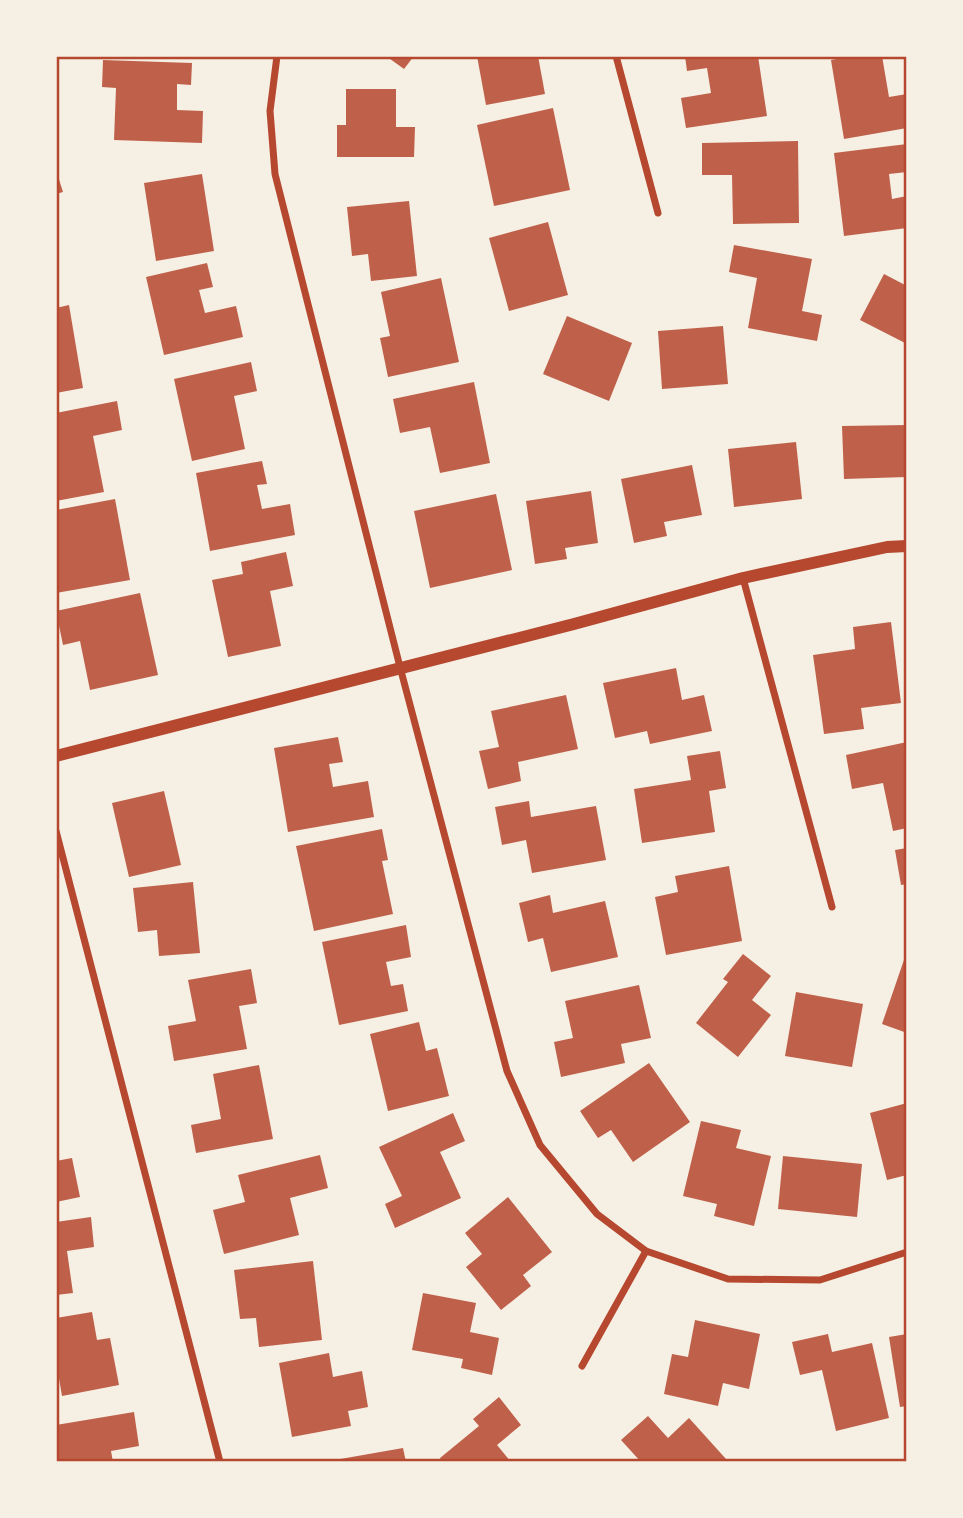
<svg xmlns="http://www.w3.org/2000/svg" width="963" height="1518" font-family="Jost,sans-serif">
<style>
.building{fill:#bf614a}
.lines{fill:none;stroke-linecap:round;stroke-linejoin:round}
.minor{stroke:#b5482f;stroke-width:7}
.tertiary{stroke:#b5482f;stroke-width:12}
.neatline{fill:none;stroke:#b5482f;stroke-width:2.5}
</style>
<rect width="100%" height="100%" fill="#f6efe4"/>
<g class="building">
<path d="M386 56H414L404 69Z"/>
<path d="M477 56H538L545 94 486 105Z"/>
<path d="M685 56H758L767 116 686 128 681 98 711 93 707 68 687 71Z"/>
<path d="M853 56H882L889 97 907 94V128L844 139 831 60Z"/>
<path d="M103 60 192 63 191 85 177 84V110L203 111 202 143 114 140 116 88 102 87Z"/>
<path d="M346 89H396V127H415L414 157H337V125H346Z"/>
<path d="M553 108 570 190 494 206 477 125Z"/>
<path d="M798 141 799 223 733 224 732 175H702V143Z"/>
<path d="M907 144V172L889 174 892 199 907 196V228L844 236 834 153Z"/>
<path d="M56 170 63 192 56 194Z"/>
<path d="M202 174 214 251 156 261 144 183Z"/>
<path d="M409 201 417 276 371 281 368 254 352 256 347 207Z"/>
<path d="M548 222 568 295 509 311 489 238Z"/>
<path d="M734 245 812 259 802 311 822 315 817 341 748 328 757 278 729 272Z"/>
<path d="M207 263 213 287 199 290 205 313 236 306 243 337 164 355 146 277Z"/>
<path d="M884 274 907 286V344L860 320Z"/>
<path d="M441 278 459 362 388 377 380 338 390 336 381 292Z"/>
<path d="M69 305 83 388 56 393V308Z"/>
<path d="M567 316 632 343 609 401 543 374Z"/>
<path d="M723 326 728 384 662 389 658 331Z"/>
<path d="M251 362 257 391 234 396 245 449 192 461 174 379Z"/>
<path d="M474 382 490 463 440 473 430 427 400 433 393 399Z"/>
<path d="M117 401 122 430 93 436 104 492 56 501V413Z"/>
<path d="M907 425V477L844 479 842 426Z"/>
<path d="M796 442 802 499 734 507 728 449Z"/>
<path d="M262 461 267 484 257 485 262 509 290 504 295 535 210 551 196 473Z"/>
<path d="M692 465 702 515 664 522 667 536 634 543 621 479Z"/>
<path d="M591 491 598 543 565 548 567 559 535 564 526 501Z"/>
<path d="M496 494 512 570 430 588 414 511Z"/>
<path d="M115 499 130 580 56 593V510Z"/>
<path d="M286 552 293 586 270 591 281 646 228 657 212 580 243 574 241 562Z"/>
<path d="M140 593 158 675 90 690 80 641 63 645 56 611Z"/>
<path d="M891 622 901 703 861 708 864 729 824 734 813 655 855 649 853 627Z"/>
<path d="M676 668 682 700 704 695 712 731 650 744 647 731 615 738 603 683Z"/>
<path d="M566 695 578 749 518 762 521 781 488 789 479 751 499 747 491 711Z"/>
<path d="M338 737 343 762 329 764 333 787 368 781 374 817 288 832 274 748Z"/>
<path d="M907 742V828L893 831 883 783 852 789 846 755Z"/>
<path d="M720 751 726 788 709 791 715 832 642 843 634 789 691 780 687 756Z"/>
<path d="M164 791 181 865 129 877 112 803Z"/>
<path d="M529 801 531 817 596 806 606 860 532 873 526 840 502 845 495 807Z"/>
<path d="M382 829 388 860 382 861 393 914 314 931 296 846Z"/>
<path d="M907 848V884L901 885 895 850Z"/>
<path d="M729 866 742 941 666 955 655 897 678 892 675 876Z"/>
<path d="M193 882 200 953 159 956 157 930 138 932 133 888Z"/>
<path d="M550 895 553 913 605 901 618 957 551 972 543 938 528 942 519 903Z"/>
<path d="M406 925 411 957 386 962 391 986 403 984 408 1011 339 1025 322 942Z"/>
<path d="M907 951V1033L882 1024Z"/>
<path d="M743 954 771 976 752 1000 771 1015 738 1057 696 1023 728 982 723 979Z"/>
<path d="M251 969 257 1003 239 1006 247 1049 174 1061 168 1026 196 1021 188 980Z"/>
<path d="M639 985 651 1038 621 1044 625 1063 561 1077 554 1042 573 1038 565 1001Z"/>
<path d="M796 992 863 1004 852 1067 785 1056Z"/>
<path d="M419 1022 426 1051 437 1048 449 1096 388 1111 370 1034Z"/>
<path d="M649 1063 690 1122 633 1162 611 1130 598 1138 580 1111Z"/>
<path d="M259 1065 273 1139 196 1153 191 1125 221 1119 213 1074Z"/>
<path d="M907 1103V1175L887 1180 870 1113Z"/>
<path d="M453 1113 465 1141 440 1152 461 1198 395 1228 385 1204 402 1196 379 1147Z"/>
<path d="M701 1121 741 1130 736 1148 771 1156 754 1226 714 1216 717 1204 683 1196Z"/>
<path d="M320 1155 328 1188 290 1198 299 1235 224 1254 213 1210 245 1202 238 1175Z"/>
<path d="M783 1156 862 1164 857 1217 778 1209Z"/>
<path d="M72 1158 80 1197 56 1202V1161Z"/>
<path d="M508 1197 552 1252 523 1275 531 1286 501 1310 466 1267 482 1254 465 1233Z"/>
<path d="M91 1217 94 1247 67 1251 73 1293 56 1295V1222Z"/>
<path d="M313 1261 322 1340 259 1347 256 1318 240 1319 234 1270Z"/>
<path d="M423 1293 476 1303 470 1332 499 1338 492 1375 461 1368 463 1359 412 1350Z"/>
<path d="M92 1312 97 1340 110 1338 119 1385 62 1396 56 1361V1318Z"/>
<path d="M695 1320 760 1334 749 1389 723 1383 718 1406 664 1394 672 1354 688 1357Z"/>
<path d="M828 1334 832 1352 872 1343 889 1418 836 1431 822 1370 800 1375 792 1342Z"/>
<path d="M907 1334V1406L900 1407 889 1337Z"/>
<path d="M329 1353 333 1377 362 1371 368 1407 348 1411 351 1426 292 1437 279 1363Z"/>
<path d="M499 1397 521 1425 497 1445 511 1462H442L440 1458 479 1426 473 1419Z"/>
<path d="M134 1412 139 1446 111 1451 113 1462H56V1425Z"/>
<path d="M648 1416 668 1438 689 1418 726 1459 723 1462H641L621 1440Z"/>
<path d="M403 1448 406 1462H329V1461Z"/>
</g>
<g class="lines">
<g class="minor">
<path d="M277 56 270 111 275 174 400 667 507 1071 540 1145 597 1214 646 1251 728 1279 820 1280 907 1252"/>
<path d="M616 56 658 213"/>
<path d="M743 578 832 907"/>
<path d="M56 831 220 1462"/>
<path d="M582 1366 646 1251"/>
</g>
<path class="tertiary" d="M56 756 574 624 743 578 887 547 907 546"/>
</g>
<rect width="963" height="1518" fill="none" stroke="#f6efe4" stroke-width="116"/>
<rect x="58" y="58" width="847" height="1402" class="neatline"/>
</svg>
